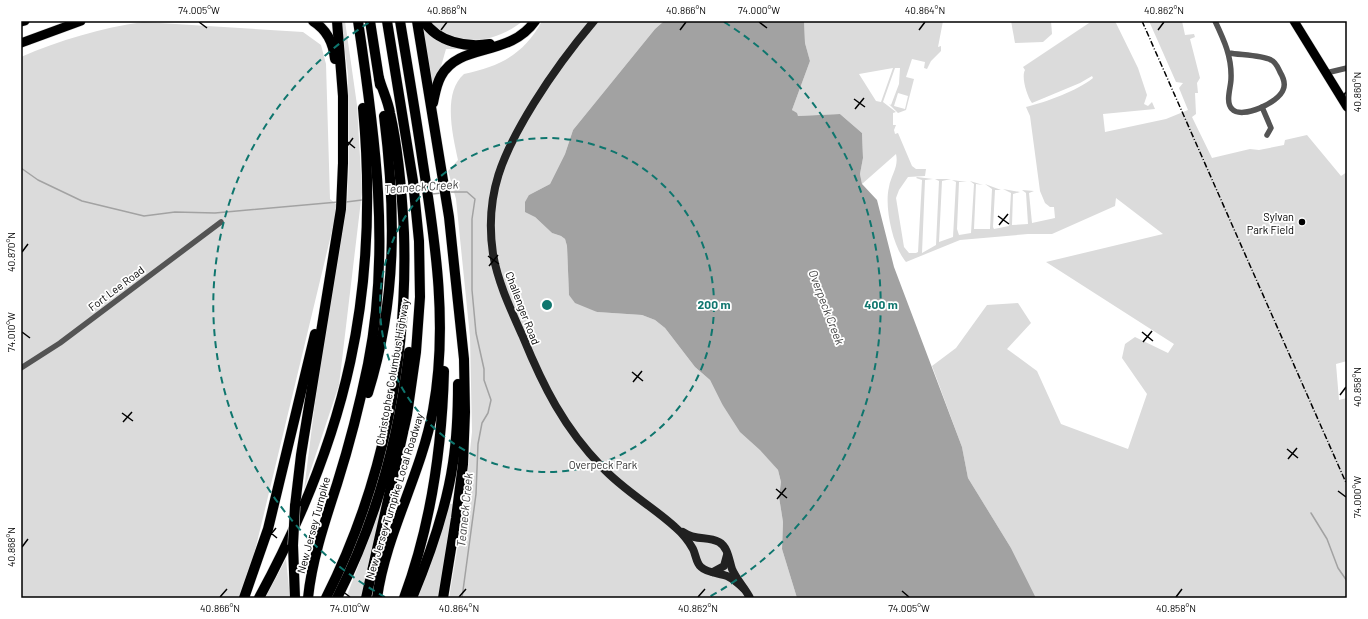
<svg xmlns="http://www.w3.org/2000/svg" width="1368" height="619" font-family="Barlow,sans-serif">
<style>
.green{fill:#dbdbdb;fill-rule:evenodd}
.water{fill:#a2a2a2}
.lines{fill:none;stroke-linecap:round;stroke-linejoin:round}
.stream{stroke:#a2a2a2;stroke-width:1.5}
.primary-casing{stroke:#dbdbdb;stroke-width:10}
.highway-casing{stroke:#dbdbdb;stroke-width:11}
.street{stroke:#545454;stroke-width:5.5}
.secondary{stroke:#212121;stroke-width:8}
.primary{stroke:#000;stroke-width:9}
.highway{stroke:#000;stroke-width:10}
.rail{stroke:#000;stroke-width:1.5;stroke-dasharray:6 2 1 2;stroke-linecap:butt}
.highway-bridge-casing{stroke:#dbdbdb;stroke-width:11;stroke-linecap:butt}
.highway-bridge{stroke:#000;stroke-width:10}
.ticks{fill:none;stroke:#000;stroke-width:1.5}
.ring{fill:none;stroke:#0f766e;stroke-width:2;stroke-dasharray:7 5}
.poi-dot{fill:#000;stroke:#fff;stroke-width:1.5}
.labels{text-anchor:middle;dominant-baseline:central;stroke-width:3.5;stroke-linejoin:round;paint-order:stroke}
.poi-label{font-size:11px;fill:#000;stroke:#fff;text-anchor:end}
.street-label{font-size:11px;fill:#000;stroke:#fff}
.park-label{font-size:11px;fill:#323232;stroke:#fff}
.water-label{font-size:12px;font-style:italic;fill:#434343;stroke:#fff}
.centre{fill:#0f766e;stroke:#fff;stroke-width:2}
.ring-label{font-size:12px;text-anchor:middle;font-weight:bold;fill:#0f766e;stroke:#fff;stroke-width:3.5;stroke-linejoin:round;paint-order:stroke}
.neatline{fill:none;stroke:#000;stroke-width:1.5}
.ticks-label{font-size:10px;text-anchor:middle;fill:#000}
</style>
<rect width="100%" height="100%" fill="#fff"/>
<g class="green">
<path d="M341 21H345L357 105 362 192 339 385 304 490 317 387 347 204 349 162 348 75Z"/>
<path d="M428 21H523C492 45 458 47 428 21Z"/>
<path d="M542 21H664L655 29 573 130 565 154 550 184 529 195 535 217 552 233 561 236 565 239 567 246 569 295 597 312 642 315 655 320 665 328 695 367 710 380 722 404 778 470 781 482 779 497 783 522 782 549 797 598H449L463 515 472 432 470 337 456 199 448 171 458 160C453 136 442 93 464 74 501 66 524 54 542 21Z"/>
<path d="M804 21H943L938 47 941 46V51L931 61 927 69 924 68 925 62 912 59 906 77 914 79 906 110 898 113 889 104 891 105 899 84 900 68H895L883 102 896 112 893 113V125H896L894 130 895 134 898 133 912 166 916 169H926L925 176 908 177 899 190 896 198 904 247 909 253H916L918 252 922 180 916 178 917 177 933 179 925 180 922 253 936 245 939 181 935 179H951L942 181 939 242 953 237 956 182 952 180 967 182H959L957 229 959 235 971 233 974 184 970 181 983 185 976 184 974 229H990L992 189 985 184 1001 190H995L993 227 994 229 1009 226 1011 193 1003 189 1020 192 1013 194 1012 225 1028 224 1026 193 1022 190 1034 191 1029 193 1032 223 1055 218 1054 207H1050L1045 203 1040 191 1030 116 1026 107C1046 102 1077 91 1093 78L1092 76 1080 83 1032 103C1027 96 1021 77 1025 70L1023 67 1092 21H1115L1138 68 1147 95 1144 104 1148 106 1152 102 1155 109 1103 114 1105 132 1166 119 1188 110 1179 88 1183 83 1176 82 1149 21H1182L1185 35 1194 34 1195 37 1190 39 1200 78 1197 83 1198 93H1195L1196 114 1192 117 1212 158 1250 149 1259 150 1284 145 1285 140 1307 135 1341 176 1347 172V361L1336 364 1339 400 1347 398V598H1036L1011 548 968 478 962 447 932 366 956 348 987 305 1018 303 1031 323 1007 349 1037 371 1061 424 1128 449 1147 394 1122 358 1125 344 1135 337 1168 353 1174 344 1046 262 1163 234 1116 198 1115 206 1052 234H1028L960 240 906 262C893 247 884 207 889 187 891 175 899 167 896 154L862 184 860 174 863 158 862 133 840 114 798 116 792 110 810 61 805 43ZM893 68 881 102 876 101 859 74ZM898 93 908 96 905 109 894 106Z"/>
<path d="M1011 21H1051L1052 34 1043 42 1015 43Z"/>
<path d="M143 22 303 32 321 45 326 64 330 199 338 206 246 588 240 598H21V57C60 40 101 28 143 22Z"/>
<path d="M422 25 479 49H446L434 91Z"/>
<path d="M385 496 363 598H346Z"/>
<path d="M447 503 456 505 440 598H415Z"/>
<path d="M286 559 290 598H265Z"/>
</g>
<path class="water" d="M664 21H804L805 43 810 61 792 110 797 113 798 116 840 114 862 133 863 158 860 174 862 184 877 200 894 267 962 447 968 478 1011 548 1036 598H797L782 549 783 522 779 497 781 482 778 470 760 450 740 432 722 404 710 380 695 367 665 328 655 320 642 315 597 312 575 303 569 295 567 246 565 239 561 236 552 233 535 217 525 212V202L529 195 550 184 565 154 573 130 655 29Z"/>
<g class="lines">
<g class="stream">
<path d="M21 168 38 180 82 201 144 216 175 212 215 213 338 202"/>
<path d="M450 192H467L475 199 472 219V290L476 333 484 369V380L491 400 488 413 482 423 478 444 476 494 462 598"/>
<path d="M432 194 442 193"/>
<path d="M346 202 362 200"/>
<path d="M1311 513 1327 539 1338 568 1347 581"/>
</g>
<g class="primary-casing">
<g id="primary">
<path d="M1294 21 1347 107"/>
<path d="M21 22 25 21"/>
<path d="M21 43 81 21"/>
</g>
</g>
<g class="highway-casing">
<g id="highway">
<path d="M313 21C327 30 333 42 335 59"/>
<path d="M370 21 380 85"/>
<path d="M417 21 449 217 464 359 465 412 463 464 456 518 443 598"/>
<path d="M424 21C437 42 467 48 490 44"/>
<path d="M433 103C435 94 436 85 441 76 460 42 509 58 535 21"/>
<path d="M368 393C397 300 396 212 384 116"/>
<path d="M295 506 301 455 341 209 343 163V96L337 21"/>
<path d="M293 545 295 598"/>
<path d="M244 598 268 529 315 334"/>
<path d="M259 598C347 436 380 292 363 108"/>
<path d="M308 598C312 559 325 521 337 484 349 446 360 403 368 364 391 250 375 134 358 21"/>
<path d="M326 598C383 485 408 358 404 233 402 193 399 152 390 113 388 101 382 89 379 78"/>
<path d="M337 598C376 521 399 437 409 352"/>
<path d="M366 598 407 415 416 352 420 297 419 241 413 181 387 21"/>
<path d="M377 598C386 533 421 475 433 410 448 328 436 246 423 164 416 116 408 69 400 21"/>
<path d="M404 598C431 525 442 449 444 371"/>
<path d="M412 598C430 555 446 510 453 463 457 437 458 410 458 384"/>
</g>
</g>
<g class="street">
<path d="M1215 21C1224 40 1232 57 1231 79 1231 87 1225 102 1232 109 1242 120 1279 102 1283 90 1286 84 1283 77 1280 72 1278 68 1276 62 1271 60 1262 55 1240 55 1229 53"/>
<path d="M1326 73 1347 68"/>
<path d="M1262 107 1271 128 1267 135"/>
<path d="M21 368 60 343 221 222"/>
</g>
<g class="secondary">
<path d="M594 21C572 47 552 74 534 103 503 153 484 194 493 254 498 283 511 310 523 337 543 386 564 428 602 467 623 490 652 506 675 527 682 533 688 540 693 549 696 555 696 563 701 567 707 573 719 573 727 576 733 579 739 584 744 589"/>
<path d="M683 532C696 541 707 536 719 542 728 547 729 560 732 569 736 579 745 588 750 598"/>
<path d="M713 572 724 566 727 555"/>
</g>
<use href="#primary" class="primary"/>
<use href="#highway" class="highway"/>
<path class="rail" d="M1142 21 1347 485"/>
<g class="highway-bridge-casing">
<path id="highway-bridge" d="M293 545 295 506"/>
</g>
<use href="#highway-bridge" class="highway-bridge"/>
</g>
<path class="ticks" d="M199 22 207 28M759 22 767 28M441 30 447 22M680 30 686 22M919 30 925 22M1158 30 1164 22M854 99 865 107M1340 100 1346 92M855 109 864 98M344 139 355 148M345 149 353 138M998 216 1009 224M999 225 1008 214M22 252 28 244M488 256 499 264M489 266 498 255M22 332 30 338M1142 332 1153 341M1143 342 1152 331M632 372 643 381M633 382 642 371M1340 395 1346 387M122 413 133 421M123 422 132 412M1287 449 1298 458M1288 459 1297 448M776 489 787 498M1338 491 1346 497M777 499 786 488M266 529 277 538M267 539 276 528M22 547 28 539M342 591 350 597M902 591 909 597M220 597 227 589M459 597 466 589M698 597 705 589M1176 597 1182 589"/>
<g class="ring">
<circle cx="547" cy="305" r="167"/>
<path d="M385 597A334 334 0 0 1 370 22M724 22A334 334 0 0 1 709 597"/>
</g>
<circle class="poi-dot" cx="1302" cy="222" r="4"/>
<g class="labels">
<g class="poi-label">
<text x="1294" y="216">Sylvan<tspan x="1294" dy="13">Park Field</tspan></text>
</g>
<g class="street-label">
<text transform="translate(116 288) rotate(-37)">Fort Lee Road</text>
<text transform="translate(523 308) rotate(69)">Challenger Road</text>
<text transform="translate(392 372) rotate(-80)">Christopher Columbus Highway</text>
<text transform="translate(394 496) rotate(-73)">New Jersey Turnpike Local Roadway</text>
<text transform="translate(313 525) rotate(-75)">New Jersey Turnpike</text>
</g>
<g class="park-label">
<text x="603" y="464">Overpeck Park</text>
</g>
<g class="water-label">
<text transform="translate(421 186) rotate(-4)">Teaneck Creek</text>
<text transform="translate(827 307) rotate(69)">Overpeck Creek</text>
<text transform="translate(464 510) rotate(-84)">Teaneck Creek</text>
</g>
</g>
<circle cx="547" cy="305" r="6" class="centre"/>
<g class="ring-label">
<text x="714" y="309">200 m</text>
<text x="881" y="309">400 m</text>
</g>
<rect width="1368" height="619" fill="none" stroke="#ffffff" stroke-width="44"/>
<rect x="22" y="22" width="1324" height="575" class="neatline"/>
<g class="ticks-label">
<text x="199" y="14">74.005°W</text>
<text x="447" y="14">40.868°N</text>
<text x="686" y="14">40.866°N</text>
<text x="759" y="14">74.000°W</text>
<text x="925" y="14">40.864°N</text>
<text x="1164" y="14">40.862°N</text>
<text transform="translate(1357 92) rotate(-90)" y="4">40.860°N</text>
<text transform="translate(11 252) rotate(-90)" y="4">40.870°N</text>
<text transform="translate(11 332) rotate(-90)" y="4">74.010°W</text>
<text transform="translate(1357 387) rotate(-90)" y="4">40.858°N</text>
<text transform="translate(1357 497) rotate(-90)" y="4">74.000°W</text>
<text transform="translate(11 547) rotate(-90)" y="4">40.868°N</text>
<text x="220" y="612">40.866°N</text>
<text x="350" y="612">74.010°W</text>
<text x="459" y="612">40.864°N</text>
<text x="698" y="612">40.862°N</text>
<text x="909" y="612">74.005°W</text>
<text x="1176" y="612">40.858°N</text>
</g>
</svg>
